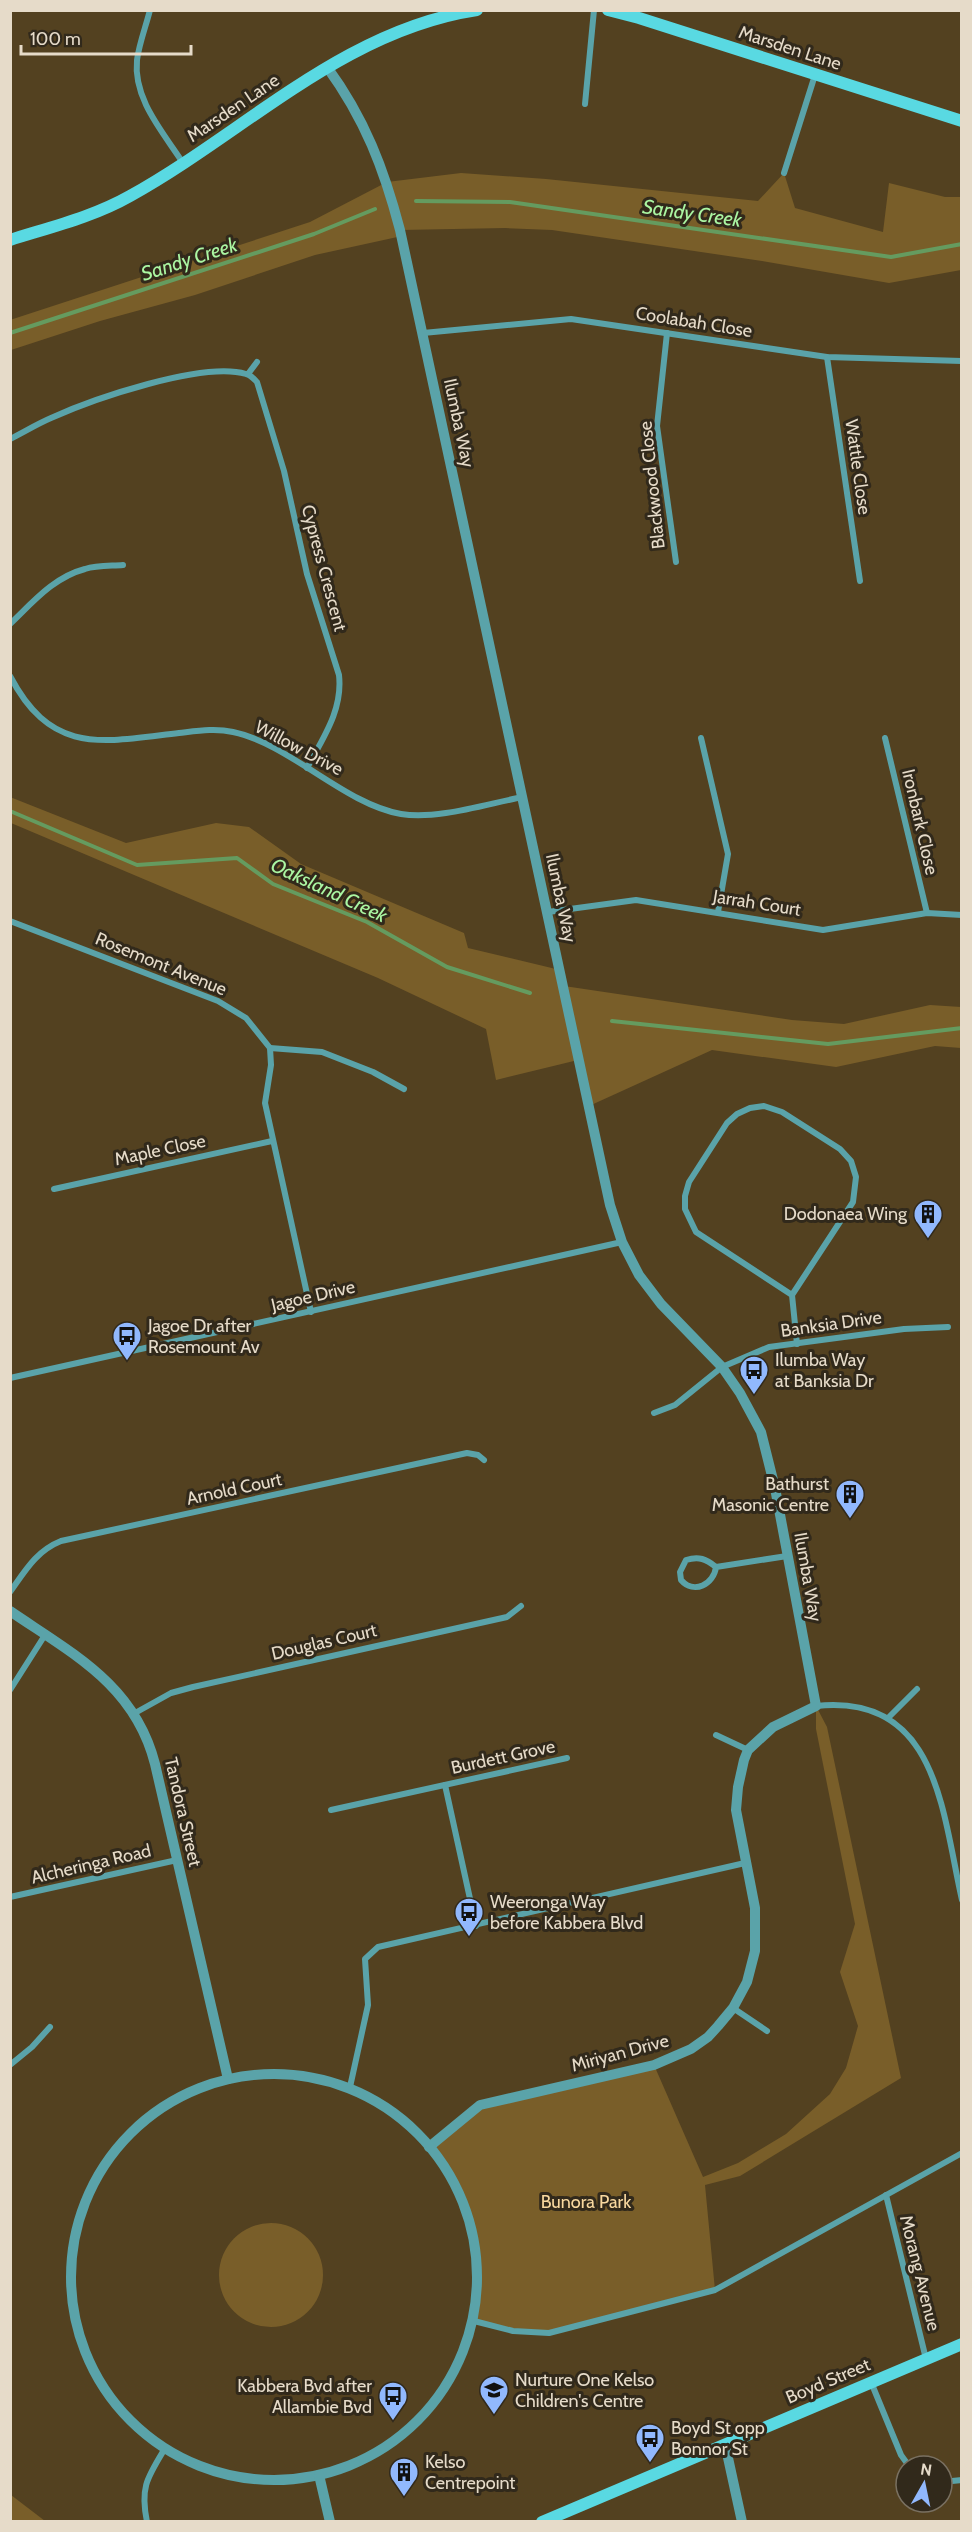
<svg xmlns="http://www.w3.org/2000/svg" width="972" height="2532" font-family="Cabin,sans-serif">
<style>
.green{fill:#795e29}
.lines{fill:none;stroke-linecap:round;stroke-linejoin:round}
.stream{stroke:#659b5f;stroke-width:4}
.minor{stroke:#5aa3a9;stroke-width:6}
.tertiary{stroke:#5aa3a9;stroke-width:10}
.secondary{stroke:#59d9e2;stroke-width:12}
.labels{text-anchor:middle;dominant-baseline:central;stroke-width:6;stroke-linejoin:round;paint-order:stroke}
.street-label{font-size:18px;fill:#e6dbc9;stroke:#31291b}
.poi-label{font-size:18px;fill:#e6dbc9;stroke:#31291b;text-anchor:start}
.park-label{font-size:18px;fill:#f8d89f;stroke:#31291b}
.water-label{font-size:20px;font-style:italic;fill:#abf6a2;stroke:#31291b}
</style>
<rect width="100%" height="100%" fill="#534120"/>
<g class="green">
<path d="M461 173 546 179 758 201 784 173 795 208 883 232 889 183 945 197H961V270L889 283 762 261 552 230 505 228 401 230 402 236 315 255 195 295 100 321 11 350 10 320 310 222 387 182Z"/>
<path d="M10 797 126 843 216 823 249 827 301 864 464 933 468 948 560 970 564 986 792 1020 844 1024 930 1005 961 1007V1048L935 1046 836 1067 712 1050 589 1106 578 1060 496 1080 486 1029 378 978 11 823Z"/>
<path d="M816 1706 827 1727 901 2078 740 2176 705 2185 715 2290 538 2334 474 2321C481 2271 477 2221 452 2177 445 2166 437 2157 429 2147L471 2111 654 2065 703 2177 738 2163 786 2134 830 2094 846 2068 858 2026 840 1972 855 1924 816 1729Z"/>
<circle cx="271" cy="2275" r="52"/>
<path d="M10 2495H11L45 2521H11Z"/>
</g>
<g class="lines">
<g class="stream">
<path d="M416 201 510 202 891 257 962 244"/>
<path d="M10 333 314 234 375 209"/>
<path d="M10 811 137 865 237 858 273 884 367 922 447 967 530 993"/>
<path d="M612 1021 828 1044 962 1028"/>
</g>
<g class="minor">
<path d="M150 10C146 26 139 44 137 60 133 99 163 132 183 163"/>
<path d="M585 104 594 10"/>
<path d="M784 173 815 75"/>
<path d="M423 333 571 319 827 357 962 361"/>
<path d="M667 333 657 426 676 562"/>
<path d="M827 357 860 581"/>
<path d="M248 374 257 362"/>
<path d="M10 439C24 432 37 424 51 418 93 399 203 361 246 374 251 375 254 379 257 382L284 471 307 574 339 675C343 710 323 738 307 768"/>
<path d="M10 624C33 602 54 577 85 569 97 565 111 566 123 565"/>
<path d="M10 676C52 756 102 742 179 733 197 731 215 728 233 732 290 744 344 804 401 814 437 820 486 804 523 797"/>
<path d="M701 738 728 854 718 912"/>
<path d="M885 738 927 913"/>
<path d="M548 912 636 900 823 930 927 913 962 915"/>
<path d="M10 921 218 1001 246 1018 270 1048 271 1065 265 1103 311 1312"/>
<path d="M270 1048 322 1052 373 1072 404 1089"/>
<path d="M54 1189 272 1141"/>
<path d="M792 1295 696 1232 685 1209V1196L689 1182 727 1123 737 1114 750 1108 764 1106 782 1112 840 1149 851 1161 856 1177 853 1202 792 1295 797 1344"/>
<path d="M10 1378 622 1242"/>
<path d="M654 1413 675 1405 722 1367 769 1347 904 1329 948 1327"/>
<path d="M716 1567C706 1559 699 1556 686 1560L680 1572 681 1580C694 1595 714 1584 716 1567L787 1556"/>
<path d="M10 1592C25 1571 36 1551 61 1541L467 1453 478 1455 484 1460"/>
<path d="M10 1690 45 1635"/>
<path d="M816 1706C938 1693 942 1812 962 1900"/>
<path d="M135 1713 171 1693 193 1687 507 1617 521 1606"/>
<path d="M888 1718 917 1689"/>
<path d="M716 1735 748 1750"/>
<path d="M445 1785 476 1926"/>
<path d="M331 1810 567 1758"/>
<path d="M10 1897 177 1860"/>
<path d="M733 2008 767 2031"/>
<path d="M10 2065 32 2047 50 2027"/>
<path d="M350 2087 368 2005 365 1959 378 1947 745 1863"/>
<path d="M886 2195 926 2359"/>
<path d="M474 2321 513 2331 549 2333 715 2290 962 2153"/>
<path d="M871 2382 901 2455 909 2466"/>
<path d="M942 2482 962 2480"/>
<path d="M147 2522C140 2488 147 2478 164 2450"/>
</g>
<g class="tertiary">
<path d="M327 67C365 119 384 169 400 230L610 1205 622 1242 639 1275 661 1304 722 1367 740 1393 761 1432 775 1488 816 1706 773 1727 748 1750 744 1760 738 1787 736 1810 755 1908V1951L747 1982 733 2008 718 2026 708 2037 691 2049 654 2065 480 2105 429 2147"/>
<path d="M10 1611C73 1654 135 1685 155 1764L228 2079"/>
<circle cx="274" cy="2277" r="203"/>
<path d="M725 2444 742 2522"/>
<path d="M319 2475 330 2522"/>
</g>
<g class="secondary">
<path d="M608 10 639 18 962 121"/>
<path d="M10 240C51 227 93 217 130 196 244 133 343 30 477 10"/>
<path d="M542 2522 962 2344"/>
</g>
</g>
<defs>
<g id="building-pin" transform="scale(1.5)"><path d="M0 17L-7.5 6A9.5 9.5 0 1 1 7.5 6Z" fill="#91b8fd" stroke="#31291b"/><path d="M-4-6H4V6H1V3H-1V6H-4ZM-2.5-4.3h1.7v1.8h-1.7ZM.8-4.3h1.7v1.8H.8ZM-2.5-1h1.7V.8h-1.7ZM.8-1h1.7V.8H.8Z" fill="#111"/></g>
<g id="bus-pin" transform="scale(1.5)"><path d="M0 17L-7.5 6A9.5 9.5 0 1 1 7.5 6Z" fill="#91b8fd" stroke="#31291b"/><path d="M-5-6H5V4H4V6H2V4H-2V6H-4V4H-5ZM-3.5-4V0h7V-4ZM-3.5 1.2v1.5H-2V1.2ZM2 1.2v1.5H3.5V1.2Z" fill="#111"/></g>
<g id="school-pin" transform="scale(1.5)"><path d="M0 17L-7.5 6A9.5 9.5 0 1 1 7.5 6Z" fill="#91b8fd" stroke="#31291b"/><path d="M0-5L7-2L0 1L-7-2ZM-4 1L0 2.5L4 1V4Q0 6-4 4Z" fill="#111"/></g>
</defs>
<g fill-rule="evenodd">
<use href="#building-pin" x="928" y="1214"/>
<use href="#bus-pin" x="127" y="1336"/>
<use href="#bus-pin" x="754" y="1370"/>
<use href="#building-pin" x="850" y="1494"/>
<use href="#bus-pin" x="469" y="1912"/>
<use href="#school-pin" x="494" y="2390"/>
<use href="#bus-pin" x="393" y="2396"/>
<use href="#bus-pin" x="650" y="2438"/>
<use href="#building-pin" x="404" y="2472"/>
</g>
<g class="labels">
<g class="street-label">
<text transform="translate(790 48) rotate(18)">Marsden Lane</text>
<text transform="translate(233 108) rotate(-34)">Marsden Lane</text>
<text transform="translate(694 322) rotate(9)">Coolabah Close</text>
<text transform="translate(459 423) rotate(78)">Ilumba Way</text>
<text transform="translate(858 467) rotate(82)">Wattle Close</text>
<text transform="translate(652 485) rotate(-96)">Blackwood Close</text>
<text transform="translate(324 568) rotate(75)">Cypress Crescent</text>
<text transform="translate(299 748) rotate(28)">Willow Drive</text>
<text transform="translate(920 822) rotate(77)">Ironbark Close</text>
<text transform="translate(561 898) rotate(78)">Ilumba Way</text>
<text transform="translate(757 903) rotate(9)">Jarrah Court</text>
<text transform="translate(161 964) rotate(22)">Rosemont Avenue</text>
<text transform="translate(160 1150) rotate(-12)">Maple Close</text>
<text transform="translate(313 1296) rotate(-13)">Jagoe Drive</text>
<text transform="translate(831 1324) rotate(-8)">Banksia Drive</text>
<text transform="translate(234 1489) rotate(-12)">Arnold Court</text>
<text transform="translate(808 1577) rotate(80)">Ilumba Way</text>
<text transform="translate(324 1642) rotate(-13)">Douglas Court</text>
<text transform="translate(503 1757) rotate(-12)">Burdett Grove</text>
<text transform="translate(183 1812) rotate(77)">Tandora Street</text>
<text transform="translate(91 1864) rotate(-13)">Alcheringa Road</text>
<text transform="translate(620 2053) rotate(-15)">Miriyan Drive</text>
<text transform="translate(920 2273) rotate(76)">Morang Avenue</text>
<text transform="translate(828 2381) rotate(-23)">Boyd Street</text>
</g>
<g class="poi-label">
<text x="907" y="1214" text-anchor="end">Dodonaea Wing</text>
<text x="148" y="1326">Jagoe Dr after<tspan x="148" dy="21">Rosemount Av</tspan></text>
<text x="775" y="1360">Ilumba Way<tspan x="775" dy="21">at Banksia Dr</tspan></text>
<text x="829" y="1484" text-anchor="end">Bathurst<tspan x="829" dy="21">Masonic Centre</tspan></text>
<text x="490" y="1902">Weeronga Way<tspan x="490" dy="21">before Kabbera Blvd</tspan></text>
<text x="515" y="2380">Nurture One Kelso<tspan x="515" dy="21">Children's Centre</tspan></text>
<text x="372" y="2386" text-anchor="end">Kabbera Bvd after<tspan x="372" dy="21">Allambie Bvd</tspan></text>
<text x="671" y="2428">Boyd St opp<tspan x="671" dy="21">Bonnor St</tspan></text>
<text x="425" y="2462">Kelso<tspan x="425" dy="21">Centrepoint</tspan></text>
</g>
<g class="park-label">
<text x="586" y="2202">Bunora Park</text>
</g>
<g class="water-label">
<text transform="translate(692 213) rotate(8)">Sandy Creek</text>
<text transform="translate(189 259) rotate(-18)">Sandy Creek</text>
<text transform="translate(329 890) rotate(25)">Oaksland Creek</text>
</g>
</g>
<rect width="972" height="2532" fill="none" stroke="#e6dbc9" stroke-width="24"/>
<g transform="translate(924 2484) rotate(9)"><circle r="28" fill="#31291b" stroke="#797061" stroke-width="1.5"/>
<path d="M0-4.5L10 22L0 15L-10 22Z" fill="#91b8fd"/>
<text y="-9" font-size="16" font-weight="bold" text-anchor="middle" fill="#e6dbc9">N</text>
</g>
<path d="M21 45v9h170v-9" fill="none" stroke="#e6dbc9" stroke-width="3"/>
<text x="30" y="45" font-size="18" fill="#e6dbc9" stroke="#31291b" stroke-width="4.5" paint-order="stroke">100 m</text>
</svg>
